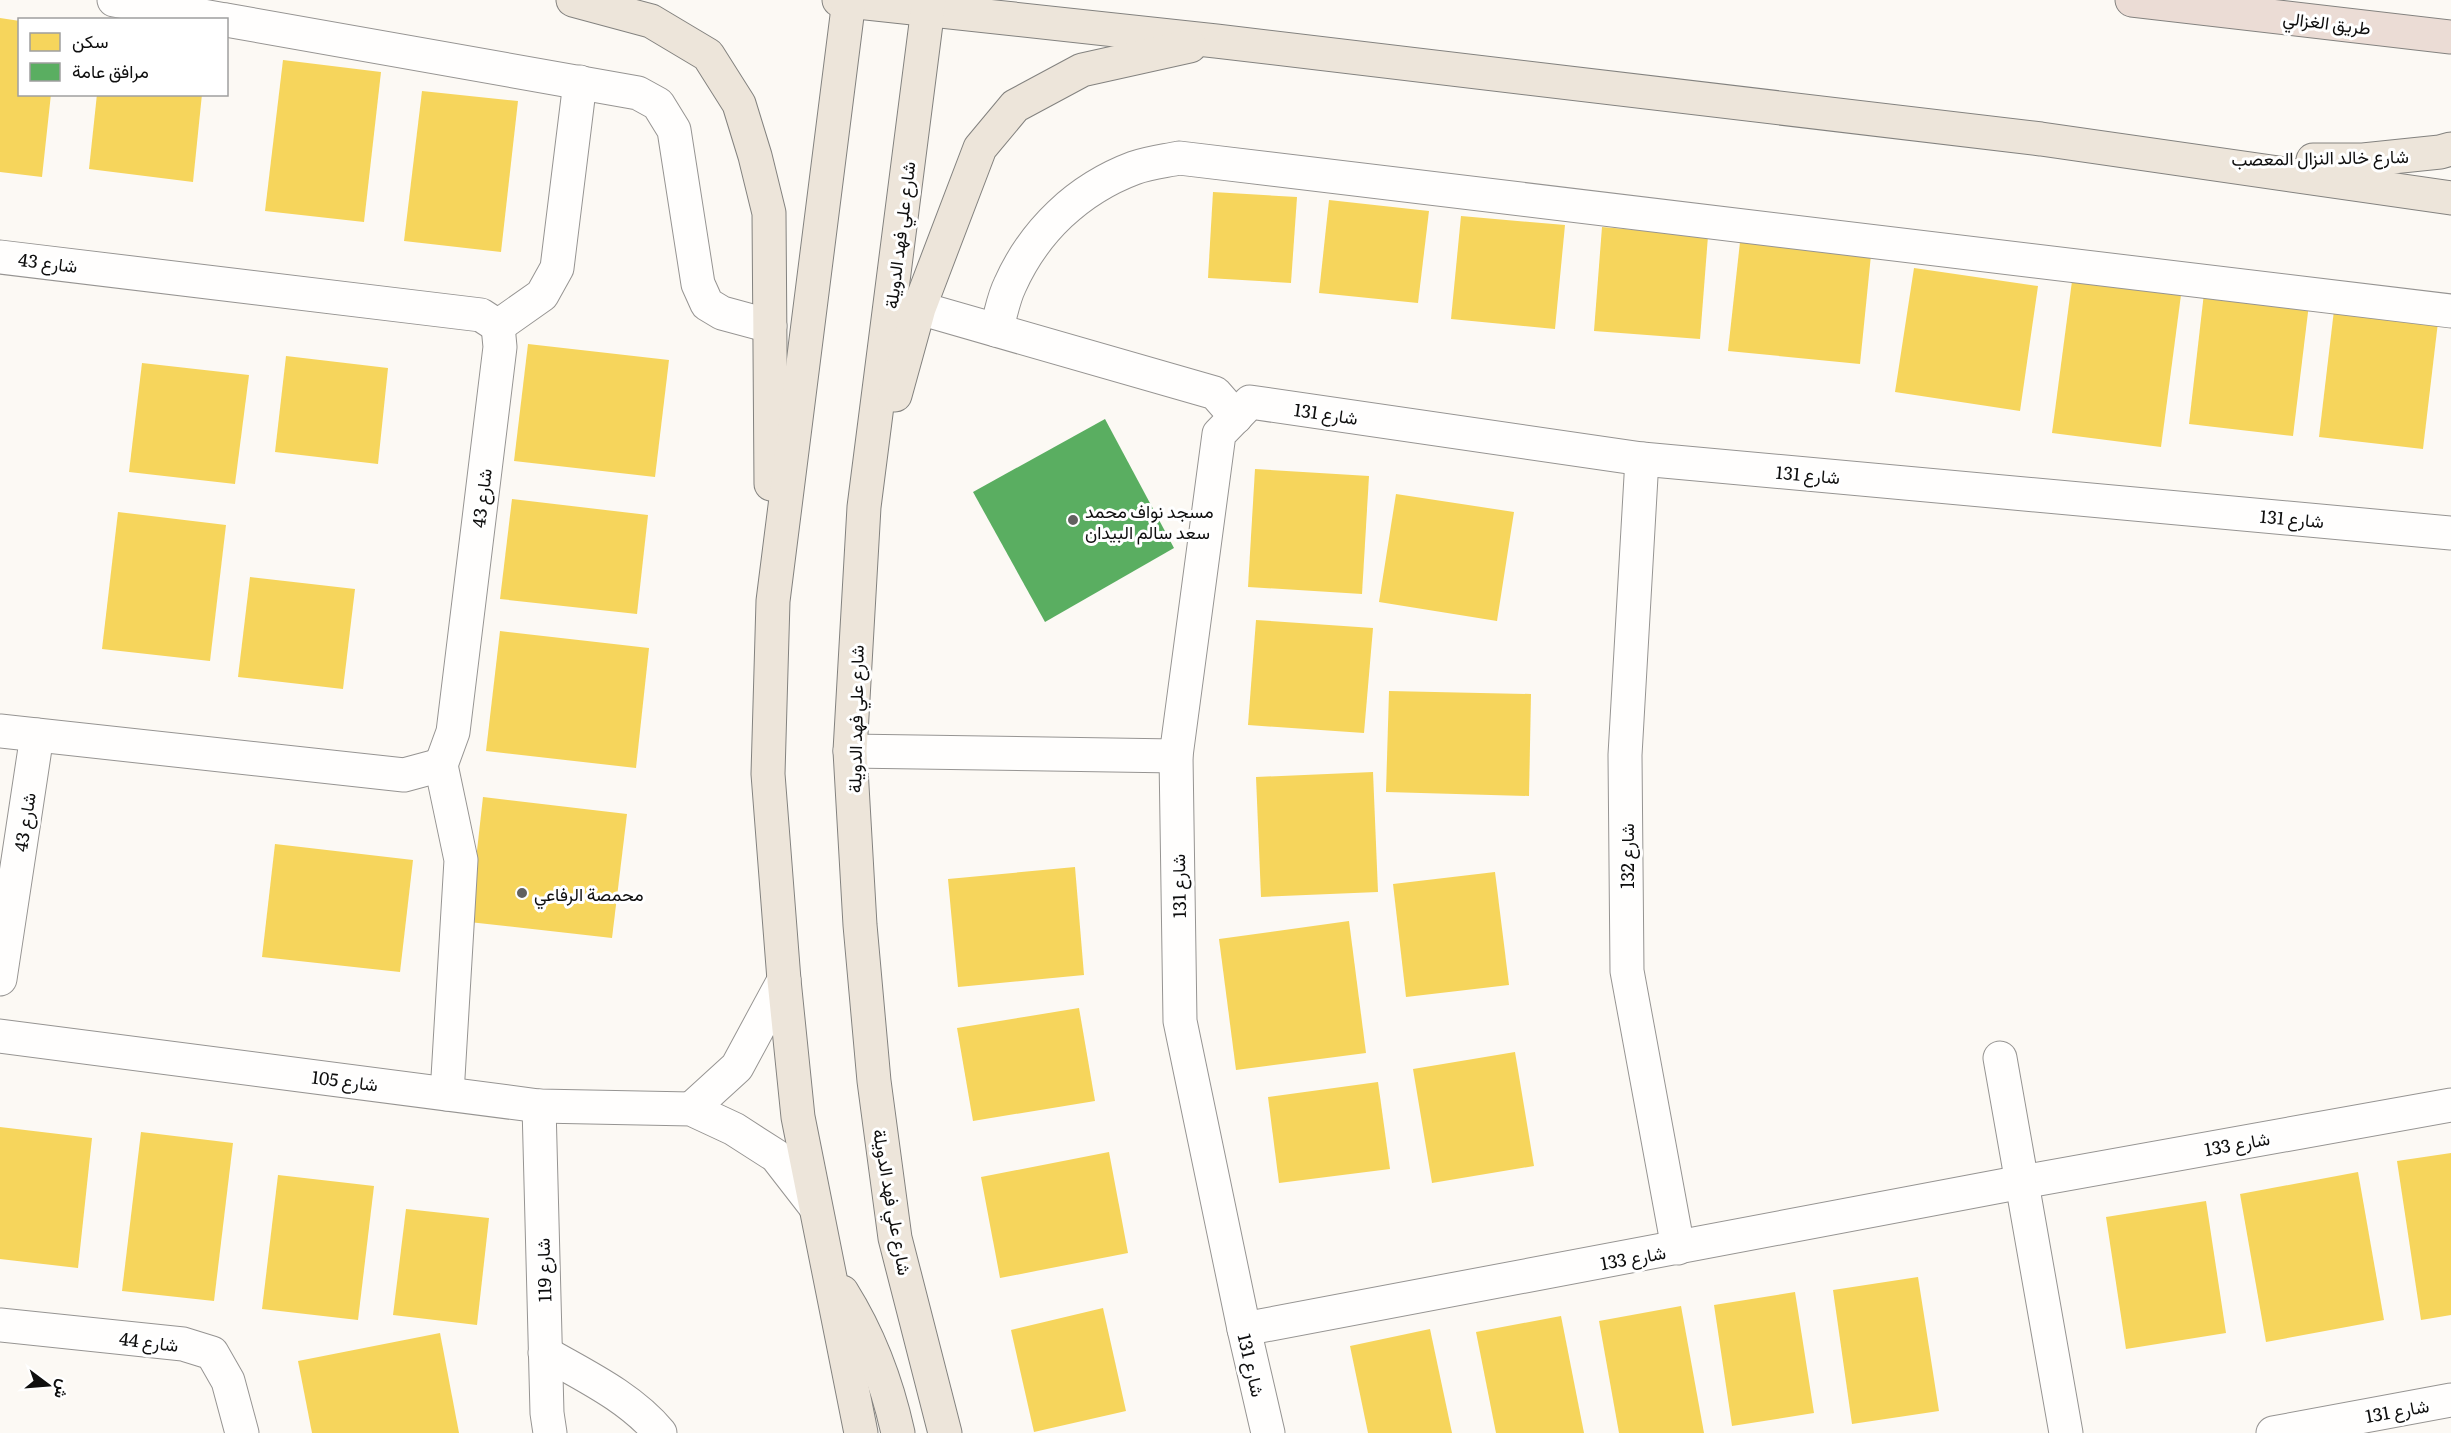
<svg xmlns="http://www.w3.org/2000/svg" width="2451" height="1433" font-family="Literata,Vazirmatn,serif">
<style>
.homes{fill:#f6d55c}
.public{fill:#5aae61}
.lines{fill:none;stroke-linecap:round;stroke-linejoin:round}
.minor-casing{stroke:#969492;stroke-width:35}
.major-casing{stroke:#83827f;stroke-width:35}
.highway-casing{stroke:#83827f;stroke-width:35}
.minor{stroke:#fffefd;stroke-width:33}
.major{stroke:#ede5da;stroke-width:33}
.highway{stroke:#ebdcd5;stroke-width:33}
.poi-dot{fill:#62615f;stroke:#fff;stroke-width:2}
.labels{text-anchor:middle;dominant-baseline:central;stroke-width:6;stroke-linejoin:round;paint-order:stroke}
.street-label{font-size:18px;fill:#0f0f0f;stroke:#fff}
.poi-label{font-size:18px;fill:#0f0f0f;stroke:#fff;text-anchor:start}
</style>
<rect width="100%" height="100%" fill="#fcf9f4"/>
<g class="homes">
<path d="M0 18 20 21V94H51L42 177 0 172Z"/>
<path d="M283 60 381 72 364 222 265 211Z"/>
<path d="M422 91 518 101 501 252 404 241Z"/>
<path d="M97 94H202L193 182 89 169Z"/>
<path d="M1213 192 1297 197 1291 283 1208 278Z"/>
<path d="M1329 200 1429 211 1418 303 1319 293Z"/>
<path d="M1461 216 1565 225 1555 329 1451 319Z"/>
<path d="M1602 227 1708 236 1700 339 1594 331Z"/>
<path d="M1740 242 1871 255 1860 364 1728 351Z"/>
<path d="M1914 268 2038 286 2020 411 1895 392Z"/>
<path d="M2072 281 2181 295 2161 447 2052 433Z"/>
<path d="M2204 293 2309 304 2293 436 2189 424Z"/>
<path d="M2334 310 2438 322 2423 449 2319 437Z"/>
<path d="M528 344 669 360 655 477 514 461Z"/>
<path d="M286 356 388 368 378 464 275 452Z"/>
<path d="M142 363 249 375 235 484 129 472Z"/>
<path d="M1255 469 1369 476 1362 594 1248 587Z"/>
<path d="M1396 494 1514 512 1497 621 1379 602Z"/>
<path d="M512 499 648 515 637 614 500 599Z"/>
<path d="M118 512 226 525 210 661 102 649Z"/>
<path d="M250 577 355 589 343 689 238 677Z"/>
<path d="M1256 620 1373 628 1364 733 1248 725Z"/>
<path d="M500 631 649 648 636 768 486 751Z"/>
<path d="M1389 691 1531 694 1529 796 1386 792Z"/>
<path d="M1373 772 1378 892 1261 897 1256 777Z"/>
<path d="M483 797 627 814 612 938 469 922Z"/>
<path d="M275 844 413 860 400 972 262 957Z"/>
<path d="M1075 867 1084 975 958 987 948 879Z"/>
<path d="M1495 872 1509 985 1406 997 1393 884Z"/>
<path d="M1349 921 1366 1053 1236 1070 1219 939Z"/>
<path d="M1079 1008 1095 1101 973 1121 957 1028Z"/>
<path d="M1515 1052 1534 1166 1432 1183 1413 1069Z"/>
<path d="M1378 1082 1390 1169 1279 1183 1268 1097Z"/>
<path d="M0 1127 92 1138 78 1268 0 1259Z"/>
<path d="M141 1132 233 1143 214 1301 122 1291Z"/>
<path d="M1109 1152 1128 1253 1000 1278 981 1177Z"/>
<path d="M2451 1153V1315L2421 1320 2397 1161Z"/>
<path d="M2358 1172 2384 1320 2266 1342 2240 1194Z"/>
<path d="M278 1175 374 1186 358 1320 262 1309Z"/>
<path d="M2206 1201 2226 1333 2126 1349 2106 1217Z"/>
<path d="M406 1209 489 1218 477 1325 393 1315Z"/>
<path d="M1918 1277 1939 1411 1852 1424 1833 1290Z"/>
<path d="M1795 1292 1814 1413 1732 1426 1714 1305Z"/>
<path d="M1681 1306 1704 1433H1619L1599 1321Z"/>
<path d="M1103 1308 1126 1411 1034 1432 1011 1330Z"/>
<path d="M1561 1316 1584 1433H1496L1476 1332Z"/>
<path d="M1430 1329 1452 1433H1368L1350 1346Z"/>
<path d="M440 1333 459 1433H312L298 1361Z"/>
</g>
<path class="public" d="M1105 419 1174 548 1045 622 973 492Z"/>
<g class="lines">
<g class="minor-casing">
<g id="minor">
<path d="M114 0 225 20"/>
<path d="M226 20 638 93 658 104 674 130 698 284 707 304 722 313 770 326"/>
<path d="M0 257 481 315 498 326"/>
<path d="M919 308 1215 393 1236 417"/>
<path d="M498 326 542 295 557 268 580 82"/>
<path d="M996 330C1001 315 1003 299 1010 285 1034 231 1078 189 1134 168 1148 163 1165 161 1179 158L2451 311"/>
<path d="M1642 459 1625 755 1627 971 1678 1248"/>
<path d="M0 731 404 775 441 765"/>
<path d="M850 751 1176 756"/>
<path d="M441 765 453 732 500 347 498 326"/>
<path d="M441 765 461 860 447 1094"/>
<path d="M0 979 37 735"/>
<path d="M0 1036 539 1106 691 1109 734 1129 776 1156 814 1205"/>
<path d="M2000 1058 2066 1433"/>
<path d="M539 1106 547 1413 550 1433"/>
<path d="M691 1109 737 1067 784 980"/>
<path d="M0 1325 183 1344 212 1353 228 1381 242 1433"/>
<path d="M1244 1329 2022 1182 2451 1105"/>
<path d="M545 1353C585 1376 630 1397 660 1433"/>
<path d="M1268 1433 1244 1329 1180 1021 1176 756 1219 434 1250 402 1642 459 2451 533"/>
<path d="M2273 1433 2451 1400"/>
</g>
</g>
<g class="major-casing">
<g id="major">
<path d="M573 0 651 21 708 55 739 104 755 156 769 213 771 484"/>
<path d="M839 0 1216 41 2041 139 2451 198"/>
<path d="M849 0 773 601 768 774 784 980 798 1117 861 1433"/>
<path d="M929 0 864 507 850 751 860 925 874 1081 895 1238 945 1433"/>
<path d="M2313 160H2363L2440 152 2451 149"/>
<path d="M895 395 919 308 980 148 1015 106 1082 70 1190 46"/>
<path d="M842 1292C869 1335 887 1383 898 1433"/>
</g>
</g>
<g class="highway-casing">
<path id="highway" d="M2132 0 2451 37"/>
</g>
<use href="#minor" class="minor"/>
<use href="#major" class="major"/>
<use href="#highway" class="highway"/>
</g>
<g class="poi-dot">
<circle cx="1073" cy="520" r="6"/>
<circle cx="522" cy="893" r="6"/>
</g>
<g class="labels">
<g class="street-label">
<text transform="translate(2327 22) rotate(7)">طريق الغزالي</text>
<text transform="translate(2320 157) rotate(-1)">شارع خالد النزال المعصب</text>
<text transform="translate(899 235) rotate(-83)">شارع علي فهد الدويلة</text>
<text transform="translate(48 262) rotate(7)">شارع 43</text>
<text transform="translate(1326 413) rotate(8)">شارع 131</text>
<text transform="translate(1808 474) rotate(5)">شارع 131</text>
<text transform="translate(481 498) rotate(-83)">شارع 43</text>
<text transform="translate(2292 518) rotate(5)">شارع 131</text>
<text transform="translate(855 719) rotate(-89)">شارع علي فهد الدويلة</text>
<text transform="translate(24 822) rotate(-81)">شارع 43</text>
<text transform="translate(1626 856) rotate(-90)">شارع 132</text>
<text transform="translate(1178 886) rotate(-91)">شارع 131</text>
<text transform="translate(345 1080) rotate(7)">شارع 105</text>
<text transform="translate(2237 1143) rotate(-10)">شارع 133</text>
<text transform="translate(893 1202) rotate(80)">شارع علي فهد الدويلة</text>
<text transform="translate(1633 1257) rotate(-10)">شارع 133</text>
<text transform="translate(543 1270) rotate(-92)">شارع 119</text>
<text transform="translate(149 1341) rotate(7)">شارع 44</text>
<text transform="translate(1252 1365) rotate(77)">شارع 131</text>
<text transform="translate(2397 1410) rotate(-10)">شارع 131</text>
</g>
<g class="poi-label">
<text x="1085" y="510">مسجد نواف محمد<tspan x="1085" dy="21">سعد سالم البيدان</tspan></text>
<text x="534" y="893">محمصة الرفاعي</text>
</g>
</g>
<rect x="18" y="18" width="210" height="78" fill="#ffffff" stroke="#9f9f9f" stroke-width="1.5"/>
<rect x="30" y="33" width="30" height="18" fill="#f6d55c" stroke="#9f9f9f" stroke-width="1.5"/>
<text x="72" y="48" font-size="18" fill="#0f0f0f">سكن</text>
<rect x="30" y="63" width="30" height="18" fill="#5aae61" stroke="#9f9f9f" stroke-width="1.5"/>
<text x="72" y="78" font-size="18" fill="#0f0f0f">مرافق عامة</text>
<g transform="translate(48 1385) rotate(106)" stroke="#ffffff" stroke-width="4.5" paint-order="stroke">
<path d="M0-4.5L10 22L0 15L-10 22Z" fill="#0f0f0f"/>
<text y="-9" font-size="16" font-weight="bold" text-anchor="middle" fill="#0f0f0f">ش</text>
</g>
</svg>
